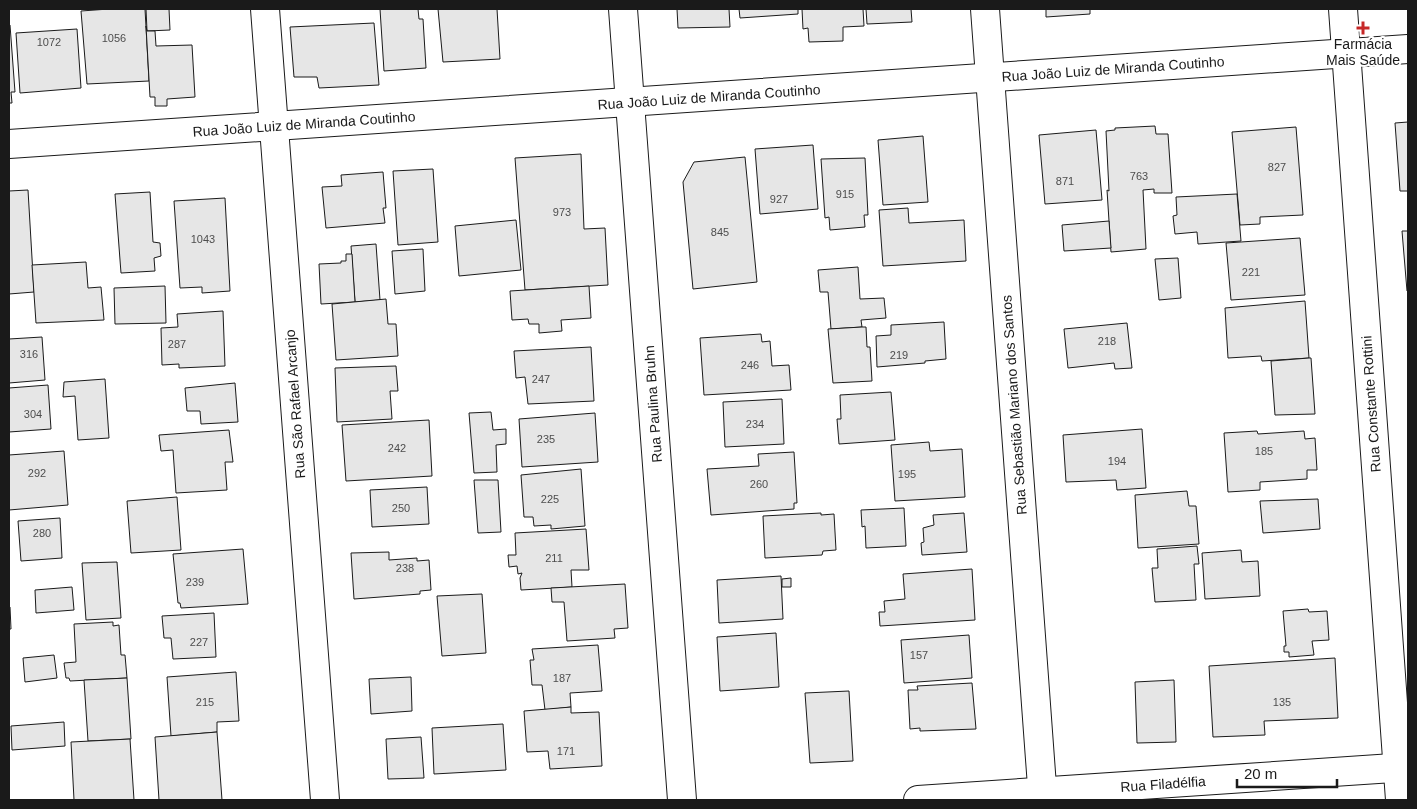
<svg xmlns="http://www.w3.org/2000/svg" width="1417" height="809" font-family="Arial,sans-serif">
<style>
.building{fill:#e6e6e6;stroke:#1a1a1a}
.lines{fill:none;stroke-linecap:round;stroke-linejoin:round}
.minor-casing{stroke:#1a1a1a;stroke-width:30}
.minor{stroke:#fff;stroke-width:28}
.poi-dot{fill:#c62828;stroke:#fff;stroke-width:2}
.labels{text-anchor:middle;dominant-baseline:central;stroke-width:4;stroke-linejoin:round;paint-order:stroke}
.number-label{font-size:11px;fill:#4d4d4d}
.poi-label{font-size:14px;fill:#1a1a1a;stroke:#fff}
.street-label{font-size:14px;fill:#1a1a1a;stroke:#fff}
</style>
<rect width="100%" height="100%" fill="#fff"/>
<g class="building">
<path d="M109 9H145L149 81 87 84 81 11Z"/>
<path d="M146 9H169L170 30 147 31Z"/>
<path d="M380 9H418L419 19H423L426 68 384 71Z"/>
<path d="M438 9H497L500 59 443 62Z"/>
<path d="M677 9H729L730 27 678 28Z"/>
<path d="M739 9H798V14L740 18Z"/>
<path d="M802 9H863L864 26 843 27V41L809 42 808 28 803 29Z"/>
<path d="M866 9H911L912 22 867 24Z"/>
<path d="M1046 9H1090V14L1046 17Z"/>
<path d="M374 23 379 85 319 88 317 77H294L290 27Z"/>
<path d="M9 25H10L15 92H11L12 103H9Z"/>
<path d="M146 26 147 31H155L156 46 192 45 195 97 167 99V106H155V97H150Z"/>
<path d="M77 29 81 88 20 93 16 33Z"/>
<path d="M1408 122V191H1400L1395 123Z"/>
<path d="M1155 126 1156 134H1168L1172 193H1154V189L1143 190 1146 249 1111 252 1107 190 1109 191 1106 131 1115 130V128Z"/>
<path d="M1296 127 1303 215 1260 217V224L1240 225 1232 132Z"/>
<path d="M1096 130 1102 200 1045 204 1039 135Z"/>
<path d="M923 136 928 202 883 205 878 140Z"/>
<path d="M813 145 818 209 760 214 755 149Z"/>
<path d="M581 154 584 229 605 228 608 285 525 290 515 158Z"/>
<path d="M745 157 757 282 693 289 683 182 694 162Z"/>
<path d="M865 158 868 215H864L865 227 830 230 829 217 825 218 821 159Z"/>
<path d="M433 169 438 242 398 245 393 171Z"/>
<path d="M383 172 386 208H383L385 223 326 228 322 187 342 186 341 175Z"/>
<path d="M28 190 34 292 9 294V191Z"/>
<path d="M150 192 153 242 160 243 161 256 154 258 155 271 121 273 115 194Z"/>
<path d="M1237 194 1241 241 1198 244 1197 232 1175 234 1173 216 1177 215 1176 197Z"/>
<path d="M225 198 230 291 202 293V287L180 288 174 201Z"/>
<path d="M908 208 909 223 964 220 966 261 883 266 879 210Z"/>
<path d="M516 220 521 270 459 276 455 226Z"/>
<path d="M1109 221 1111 248 1064 251 1062 225Z"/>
<path d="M1402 231H1408V290L1407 291Z"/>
<path d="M1300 238 1305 295 1231 300 1226 243Z"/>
<path d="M376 244 380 300 355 302 351 246Z"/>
<path d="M423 249 425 291 395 294 392 251Z"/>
<path d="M346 254H352L355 302 321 304 319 264 341 263V261H346Z"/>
<path d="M1178 258 1181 298 1159 300 1155 259Z"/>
<path d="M86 262 88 288 101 287 104 320 36 323 32 265Z"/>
<path d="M858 267 860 299 884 298 886 318 861 320 862 327 831 329 828 292H820L818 270Z"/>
<path d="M165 286 166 323 115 324 114 288Z"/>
<path d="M589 286 591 318 561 320 562 331 539 333V324H529L528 319 512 320 510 291Z"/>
<path d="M386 299 388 324H396L398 356 336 360 332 304Z"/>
<path d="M1305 301 1309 358 1262 361 1261 356 1228 358 1225 308Z"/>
<path d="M223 311 225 366 179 368V364L162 365 161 328 178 327 177 314Z"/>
<path d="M944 322 946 359 925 361V363L877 367 876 336 891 335V325Z"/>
<path d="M1127 323 1132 368 1115 369 1114 363 1068 368 1064 329Z"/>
<path d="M862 327H866L867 347H870L872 381 833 383 828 329Z"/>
<path d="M761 334 762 342 770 341 772 366 789 365 791 390 704 395 700 338Z"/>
<path d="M42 337 45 380 9 383V339Z"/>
<path d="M591 347 594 401 528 404 525 377 516 378 514 351Z"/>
<path d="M1309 358H1311L1315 414 1275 415 1271 361Z"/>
<path d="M396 366 398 391H390L392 419 337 422 335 368Z"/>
<path d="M105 379 109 438 78 440 75 396 63 397 64 382Z"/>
<path d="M235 383 238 422 201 424 200 411H187L185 388Z"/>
<path d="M48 385 51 429 9 432V388Z"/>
<path d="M891 392 895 440 839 444 837 419H841L840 395Z"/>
<path d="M782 399 784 444 725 447 723 402Z"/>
<path d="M491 412 493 430 506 429V444L496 445 497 472 474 473 469 413Z"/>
<path d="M595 413 598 462 522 467 519 419Z"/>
<path d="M429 420 432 476 346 481 342 425Z"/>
<path d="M1142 429 1146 488 1117 490 1116 480 1066 482 1063 435Z"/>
<path d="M229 430 233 462H225L227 490 176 493 173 450 161 451 159 435Z"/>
<path d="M1257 431 1258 434 1304 431 1305 439 1315 438 1317 470H1307V479L1260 482V490L1228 492 1224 433Z"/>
<path d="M929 442 930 451 962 449 965 497 895 501 891 445Z"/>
<path d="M64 451 68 505 9 510V455Z"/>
<path d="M794 452 797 503H794V509L711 515 707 469 759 466 758 454Z"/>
<path d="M581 469 585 526 551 529V525L534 526 533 517H524L521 475Z"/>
<path d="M474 480H498L501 532 478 533Z"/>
<path d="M427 487 429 524 372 527 370 490Z"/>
<path d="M1187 491 1189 506H1196L1199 544 1138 548 1135 495Z"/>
<path d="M177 497 181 550 131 553 127 501Z"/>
<path d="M1318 499 1320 529 1263 533 1260 501Z"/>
<path d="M904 508 906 546 866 548 865 526 862 527 861 510Z"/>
<path d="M821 513V515L834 514 836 550 823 551 822 555 765 558 763 516Z"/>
<path d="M964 513 967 552 922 555 921 543 924 542 923 528 934 525 933 515Z"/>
<path d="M60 518 62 558 21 561 18 521Z"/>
<path d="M586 529 589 570H571L572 587 521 590 520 578 522 573 518 574 517 566 509 567 508 555H516L515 533Z"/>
<path d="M1197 546 1199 564H1194L1196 600 1155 602 1152 568H1158L1157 549Z"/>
<path d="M243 549 248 604 181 608 180 603H178L173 554Z"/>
<path d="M1241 550 1242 562 1258 561 1260 596 1205 599 1202 553Z"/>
<path d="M389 552V560L417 558V561L429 560 431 590 420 591V594L354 599 351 553Z"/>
<path d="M117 562 121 618 86 620 82 563Z"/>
<path d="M972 569 975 620 880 626 879 612H885L884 601 905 599 903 574Z"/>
<path d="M781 576 783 619 719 623 717 580Z"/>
<path d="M791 578V587H782V579Z"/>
<path d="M625 584 628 628 614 629 615 638 567 641 564 602H552L551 588Z"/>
<path d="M72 587 74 610 36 613 35 590Z"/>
<path d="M482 594 486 653 442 656 437 596Z"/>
<path d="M9 607H10L11 629H9Z"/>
<path d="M1308 609 1309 612 1327 611 1329 640 1312 641 1314 655 1289 657V652H1284V646H1286L1283 611Z"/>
<path d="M214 613 216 657 173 659 171 638H164L162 616Z"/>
<path d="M113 622V626L119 625 121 655H125L127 678 70 681 69 678H66L64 663 76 662 74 624Z"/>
<path d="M776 633 779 687 720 691 717 637Z"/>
<path d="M969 635 972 678 904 683 901 640Z"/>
<path d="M598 645 602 691 570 693 571 707 545 710 542 685H532L530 660H534L532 649Z"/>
<path d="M54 655 57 678 25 682 23 658Z"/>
<path d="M1335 658 1338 718 1264 721 1265 735 1213 737 1209 666Z"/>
<path d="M236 672 239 721 217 722V732L171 736 167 677Z"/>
<path d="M411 677 412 711 371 714 369 679Z"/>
<path d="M127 678 131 739 88 741 84 680Z"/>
<path d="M1174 680 1176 742 1137 743 1135 682Z"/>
<path d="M972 683 976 729 920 731V728L910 729 908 690H918L917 686Z"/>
<path d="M849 691 853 761 810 763 805 693Z"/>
<path d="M571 707V713L599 712 602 766 550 769 548 751 527 752 524 711Z"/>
<path d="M64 722 65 746 12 750 11 726Z"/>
<path d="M503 724 506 770 434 774 432 728Z"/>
<path d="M217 732 222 800H159L155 737Z"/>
<path d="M421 737 424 778 388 779 386 739Z"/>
<path d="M130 739 134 800H74L71 742Z"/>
</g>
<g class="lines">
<g class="minor-casing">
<g id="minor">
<path d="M265 9 325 800"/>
<path d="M623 9 682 800"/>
<path d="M985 9 1043 800"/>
<path d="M1343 9 1400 800"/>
<path d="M9 144 1408 49"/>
<path d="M918 800 1408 767"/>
</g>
</g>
<use href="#minor" class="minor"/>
</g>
<path class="poi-dot" d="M1360.5 20.5h5v5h5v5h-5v5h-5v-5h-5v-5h5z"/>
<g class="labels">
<g class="number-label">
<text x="114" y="38">1056</text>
<text x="49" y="42">1072</text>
<text x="1277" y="167">827</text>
<text x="1139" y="176">763</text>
<text x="1065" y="181">871</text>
<text x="845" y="194">915</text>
<text x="779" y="199">927</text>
<text x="562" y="212">973</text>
<text x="720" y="232">845</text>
<text x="203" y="239">1043</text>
<text x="1251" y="272">221</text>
<text x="1107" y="341">218</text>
<text x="177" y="344">287</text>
<text x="29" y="354">316</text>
<text x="899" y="355">219</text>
<text x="750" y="365">246</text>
<text x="541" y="379">247</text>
<text x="33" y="414">304</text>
<text x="755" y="424">234</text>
<text x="546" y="439">235</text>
<text x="397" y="448">242</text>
<text x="1264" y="451">185</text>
<text x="1117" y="461">194</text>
<text x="37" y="473">292</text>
<text x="907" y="474">195</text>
<text x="759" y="484">260</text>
<text x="550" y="499">225</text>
<text x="401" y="508">250</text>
<text x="42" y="533">280</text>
<text x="554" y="558">211</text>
<text x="405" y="568">238</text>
<text x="195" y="582">239</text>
<text x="199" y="642">227</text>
<text x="919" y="655">157</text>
<text x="562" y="678">187</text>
<text x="205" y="702">215</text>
<text x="1282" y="702">135</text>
<text x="566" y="751">171</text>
</g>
<g class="poi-label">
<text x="1363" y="44">Farmácia<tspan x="1363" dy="16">Mais Saúde</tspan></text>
</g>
<g class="street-label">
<text transform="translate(1113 69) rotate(-4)">Rua João Luiz de Miranda Coutinho</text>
<text transform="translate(709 97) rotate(-4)">Rua João Luiz de Miranda Coutinho</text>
<text transform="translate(304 124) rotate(-4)">Rua João Luiz de Miranda Coutinho</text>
<text transform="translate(295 404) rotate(-94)">Rua São Rafael Arcanjo</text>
<text transform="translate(653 404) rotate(-94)">Rua Paulina Bruhn</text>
<text transform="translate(1371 404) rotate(-94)">Rua Constante Rottini</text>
<text transform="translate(1014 405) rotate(-94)">Rua Sebastião Mariano dos Santos</text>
<text transform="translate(1163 784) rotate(-4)">Rua Filadélfia</text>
</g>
</g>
<rect width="1417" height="809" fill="none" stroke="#1a1a1a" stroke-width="20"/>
<path d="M1237 779v8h100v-8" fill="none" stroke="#1a1a1a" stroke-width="2.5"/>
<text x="1244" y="779" font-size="15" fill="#1a1a1a" stroke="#ffffff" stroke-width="4" paint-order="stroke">20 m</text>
</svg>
